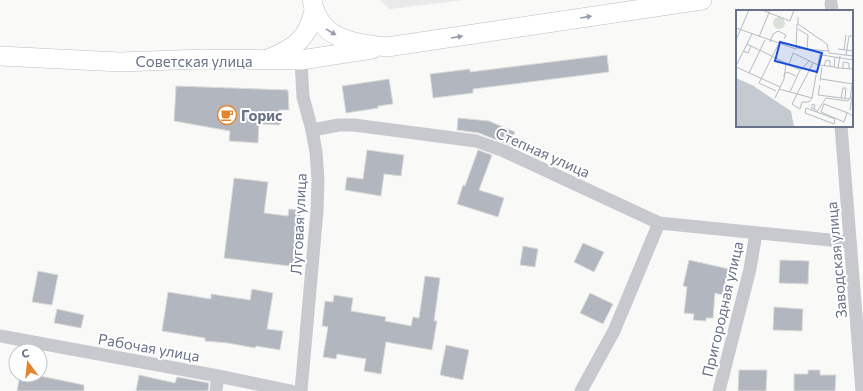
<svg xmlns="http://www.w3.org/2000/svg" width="863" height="391" font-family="Commissioner,sans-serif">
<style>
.built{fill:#eaeaea}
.building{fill:#b2b6bf;stroke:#dbdbd9}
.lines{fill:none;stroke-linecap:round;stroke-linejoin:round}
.secondary-casing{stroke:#bcbec4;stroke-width:20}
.street{stroke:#c7c9ce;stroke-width:13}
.secondary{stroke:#fff;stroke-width:19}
.oneway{fill:#959cac}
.labels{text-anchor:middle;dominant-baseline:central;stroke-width:4;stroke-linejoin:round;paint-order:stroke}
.street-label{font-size:15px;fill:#687288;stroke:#fff}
.poi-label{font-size:15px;font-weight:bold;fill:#687288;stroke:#fff;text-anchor:start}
.inset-road{fill:none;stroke:#b6bbc4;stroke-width:1}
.view{fill:#1d4ed8;fill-opacity:0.15;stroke:#1d4ed8;stroke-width:2}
.inset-edge{fill:none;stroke:#687288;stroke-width:2}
</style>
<rect width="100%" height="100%" fill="#f9f9f7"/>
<path class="built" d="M380 0H465L390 9Z"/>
<g class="building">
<path d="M607 55 609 72 473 89V93L433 98 430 74 470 69V72Z"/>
<path d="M389 79 393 104 378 106V108L346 113 342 86Z"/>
<path d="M176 86 288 90 289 110H279L280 125 259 124 258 143 229 141 230 131 174 121Z"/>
<path d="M458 118 489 121 515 132 509 145 479 133 457 130Z"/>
<path d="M367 150 404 155 401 176 384 174 381 196 345 190 347 177 363 179Z"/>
<path d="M478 150 492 155 479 190 504 198 498 217 457 204 463 185 465 186Z"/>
<path d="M234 178 268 182 264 213 288 216 289 209 301 210 299 225 302 226 297 267 224 258Z"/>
<path d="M583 243 604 252 594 272 574 262Z"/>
<path d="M523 246 538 249 535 267 520 265Z"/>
<path d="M689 260 729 269 722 295 715 293 713 318H706V321L693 320 694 314 684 313 687 287 683 286Z"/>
<path d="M780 260 809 261 808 284 779 283Z"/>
<path d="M38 271 58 275 52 305 32 302Z"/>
<path d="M425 276 440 278 434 321H437L432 350 386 342 381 374 364 371 366 359 337 354 336 359 323 357 328 327 322 326 325 301 333 302 334 295 353 298 351 311 386 317 385 321 411 326 413 317 419 318Z"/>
<path d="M252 289 273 293 267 329 283 331 280 350 256 346 255 348 228 343 205 341V338L162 331 168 292 211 299V294L250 300Z"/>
<path d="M590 293 613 304 603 324 580 313Z"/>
<path d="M774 307 803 309 802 331 773 330Z"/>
<path d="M57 309 84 315 81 328 54 323Z"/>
<path d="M446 345 469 350 463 380 440 375Z"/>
<path d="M739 370H767L766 391H738Z"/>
<path d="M808 370H820V375H836L835 391H794V374H808Z"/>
<path d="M20 375H35L84 385V391H17Z"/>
<path d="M139 375 175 383 177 377 209 383 208 391H136Z"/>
</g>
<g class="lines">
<g class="secondary-casing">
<g id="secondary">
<path d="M312 0C319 40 353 43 387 47L702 0"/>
<path d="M0 56 120 62 203 59 301 60 372 49"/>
<path d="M270 58C295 48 308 38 314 11"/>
</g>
</g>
<g class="street">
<path d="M831 3 832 11"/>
<path d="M841 126 862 391"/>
<path d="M312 130 339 125H354L476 141 504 151 659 223 850 242"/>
<path d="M0 336 218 376 291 391"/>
<path d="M216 391 218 376"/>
<path d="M301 391 317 211 318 180 316 152 312 130 303 97 301 60"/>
<path d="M581 391 614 331 659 223"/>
<path d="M719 391 750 269 756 233"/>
</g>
<use href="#secondary" class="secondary"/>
</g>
<defs><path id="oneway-solid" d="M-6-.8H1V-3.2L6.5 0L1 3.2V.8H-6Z"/></defs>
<g class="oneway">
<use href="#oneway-solid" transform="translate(586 17) rotate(-9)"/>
<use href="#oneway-solid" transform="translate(331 32) rotate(31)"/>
<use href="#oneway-solid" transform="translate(457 37) rotate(-9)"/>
</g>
<defs>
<g id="cafe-ring" transform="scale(1)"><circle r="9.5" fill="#fff" stroke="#e3852d" stroke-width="1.5"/><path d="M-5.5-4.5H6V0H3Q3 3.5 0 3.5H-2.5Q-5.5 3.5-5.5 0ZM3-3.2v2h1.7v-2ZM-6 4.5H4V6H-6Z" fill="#e3852d"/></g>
</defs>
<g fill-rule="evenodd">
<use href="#cafe-ring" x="227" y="115"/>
</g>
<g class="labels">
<g class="street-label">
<text x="194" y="61">Советская улица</text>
<text transform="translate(543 152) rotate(24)">Степная улица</text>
<text transform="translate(298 224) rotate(-87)">Луговая улица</text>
<text transform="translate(836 260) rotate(-95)">Заводская улица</text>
<text transform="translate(722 309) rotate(-77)">Пригородная улица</text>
<text transform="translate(149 347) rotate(10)">Рабочая улица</text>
</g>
<g class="poi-label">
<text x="241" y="115">Горис</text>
</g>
</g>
<g transform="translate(736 10)">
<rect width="117" height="117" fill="#f9f9f7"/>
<path d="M37 13a6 6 0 1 1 12 0a6 6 0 1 1-12 0Z" fill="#d9e1d8"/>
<path d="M0 68 16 75 55 101 58 117H0Z" fill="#c4cad0"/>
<path class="inset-road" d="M26 0 54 11 58 0M62 7V14L91 34 93 43 117 46M61 14 60 38 92 41M0 18 60 39M62 19 72 25 71 39M23 27 34 0M0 30 13 0M34 32 37 24 42 21 50 25 48 29M11 34 64 60M102 39 117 41M108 40 110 25M7 41 12 43 15 36M57 43 82 55M110 45 113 26H117M104 46 102 58 117 59M99 47 98 57 102 58M84 48 86 45 117 50M84 52V55L98 57M77 53 56 94 64 99 66 92H73L76 88 84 43M53 55 57 43M0 56 16 24M88 56 90 50 94 51V57M0 57 44 77M107 58V52L113 53V59M13 63 29 30M47 66 51 62 60 66M48 69 50 53M85 69 117 74M84 71 86 57M84 75 82 85 114 89M43 79 76 88M40 81 23 73 42 35M54 82 63 62 73 51M39 88 48 69M105 88 107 78H110L109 88M114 89 117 68M70 98 99 109 98 114 69 103ZM78 99 79 95 77 94 75 98 78 99 81 101M114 100 117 81M81 102 90 88 112 91 114 89M111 103 108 112 85 102 88 94 112 103 117 106"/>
<path class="view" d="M44 32 86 43 81 62 39 51Z"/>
<rect width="117" height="117" class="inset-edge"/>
</g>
<g transform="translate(28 363) rotate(345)"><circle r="19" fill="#ffffff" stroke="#c3c7cf"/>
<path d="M0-3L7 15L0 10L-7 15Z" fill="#e3852d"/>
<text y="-6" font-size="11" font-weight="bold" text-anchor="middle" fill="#687288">С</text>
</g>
</svg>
